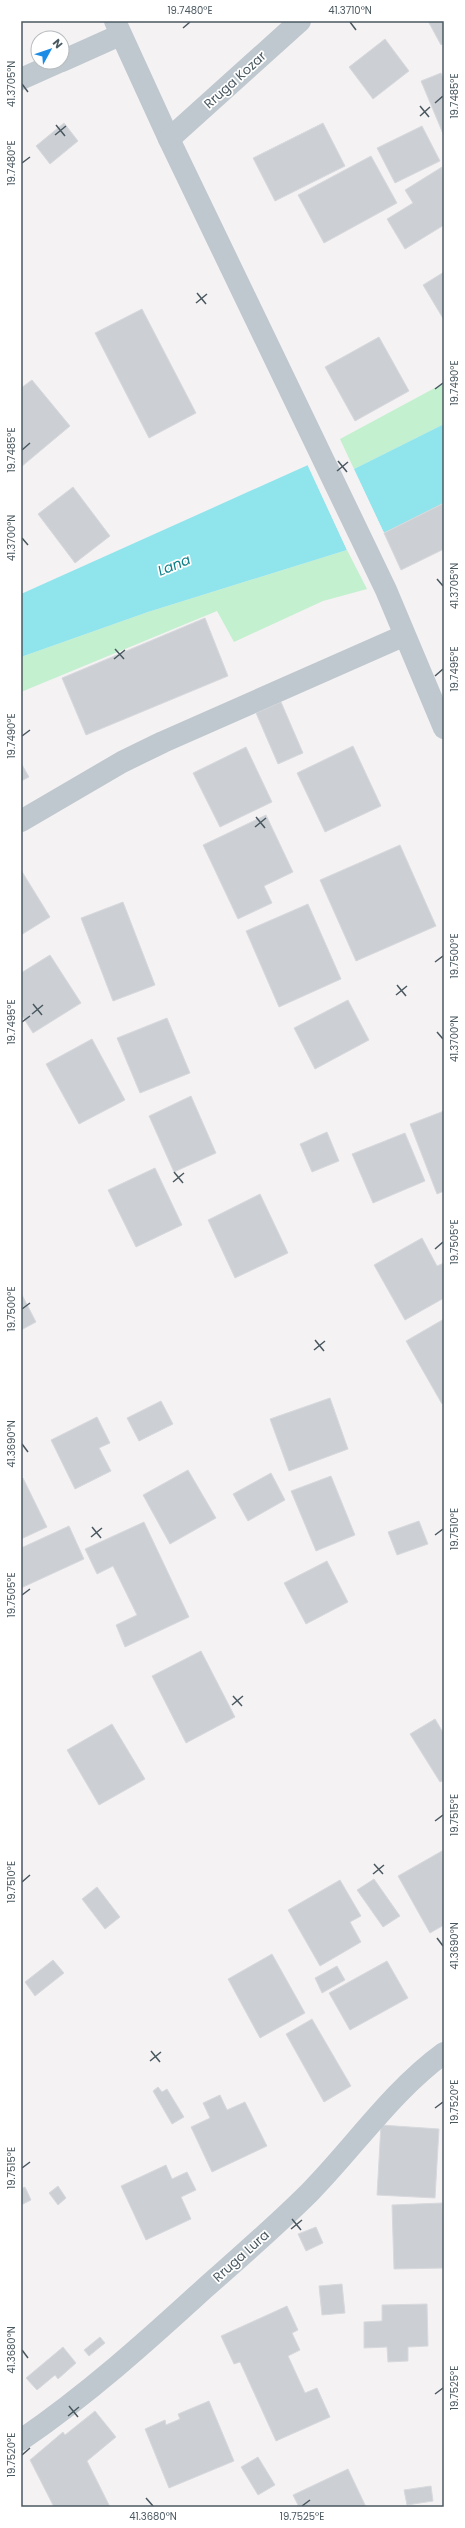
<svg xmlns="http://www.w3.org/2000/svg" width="465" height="2528" font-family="Poppins,sans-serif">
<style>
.green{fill:#c3f0cf}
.water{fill:#90e5ed}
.pier{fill:#f5f2f3}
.building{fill:#ccd0d5;stroke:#d7d9dd}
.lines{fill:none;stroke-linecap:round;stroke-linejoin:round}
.minor{stroke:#bec8ce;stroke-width:22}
.ticks{fill:none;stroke:#4a5860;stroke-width:1.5}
.labels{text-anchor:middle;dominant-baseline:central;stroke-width:3.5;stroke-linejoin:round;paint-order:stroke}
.street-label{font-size:13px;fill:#4a5860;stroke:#fff}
.water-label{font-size:14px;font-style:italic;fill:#0e7e88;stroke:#fff}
.neatline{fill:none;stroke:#4a5860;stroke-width:1.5}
.ticks-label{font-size:10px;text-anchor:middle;fill:#4a5860}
</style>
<rect width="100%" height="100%" fill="#f5f2f3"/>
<g class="green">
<path d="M444 383V424L354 469 340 439Z"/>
<path d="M347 550 367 589 323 601 234 642 217 611 21 692V657L148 612Z"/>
</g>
<g class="water">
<path d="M444 424V503L384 533 354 469Z"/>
<path d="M308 465 347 550 148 612 21 657V594Z"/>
</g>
<g class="pier">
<path d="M307 464 310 465 349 549 347 550Z"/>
<path d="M353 468 384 533 382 534 352 470Z"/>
</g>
<g class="building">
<path d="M428 21H444V43L441 45Z"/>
<path d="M385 39 409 71 373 99 349 67Z"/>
<path d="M441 73 444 80V136L421 81Z"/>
<path d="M64 123 78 141 50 164 36 146Z"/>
<path d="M323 123 345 166 275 201 253 158Z"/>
<path d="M422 126 440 161 395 183 377 148Z"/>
<path d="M371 156 397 203 324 243 298 195Z"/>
<path d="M442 167 444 225 405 249 387 219 413 203 405 190Z"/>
<path d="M444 272V320L423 285Z"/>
<path d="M142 309 196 413 149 438 95 333Z"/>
<path d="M379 337 409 391 355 421 325 367Z"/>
<path d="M32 380 70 426 21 467V388Z"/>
<path d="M73 487 110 536 75 563 38 514Z"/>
<path d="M444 503V549L401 570 384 533Z"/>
<path d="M205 618 228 676 86 735 62 678Z"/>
<path d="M281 702 303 753 278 764 256 713Z"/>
<path d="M353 746 381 806 325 832 297 773Z"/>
<path d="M246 747 272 802 220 827 193 773Z"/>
<path d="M21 763 29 777 21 781Z"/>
<path d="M266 815 293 872 264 886 272 903 238 919 203 845Z"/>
<path d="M400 845 436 926 356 961 320 880Z"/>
<path d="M21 870 50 917 21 935Z"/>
<path d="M123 902 155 985 113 1001 81 918Z"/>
<path d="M308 904 341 979 279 1007 246 931Z"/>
<path d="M50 955 81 1003 33 1033 21 1014V973Z"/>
<path d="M348 1000 369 1040 315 1069 294 1028Z"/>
<path d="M167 1018 190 1073 140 1093 117 1038Z"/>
<path d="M92 1039 125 1100 79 1124 46 1064Z"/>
<path d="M191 1096 216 1153 174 1172 149 1116Z"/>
<path d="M444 1111V1191L437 1194 410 1124Z"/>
<path d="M327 1132 339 1161 312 1172 300 1144Z"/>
<path d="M405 1133 425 1181 373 1203 352 1154Z"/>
<path d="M155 1168 182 1225 136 1247 108 1190Z"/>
<path d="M260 1194 288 1253 235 1278 208 1220Z"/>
<path d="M422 1238 437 1266 444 1263V1298L405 1320 374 1265Z"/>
<path d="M21 1293 36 1322 21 1330Z"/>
<path d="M444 1319V1402L442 1404 406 1341Z"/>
<path d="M330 1398 348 1449 289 1471 270 1419Z"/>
<path d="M161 1401 173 1424 139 1441 127 1418Z"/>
<path d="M97 1417 110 1443 99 1448 111 1471 75 1489 51 1440Z"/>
<path d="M188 1470 216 1518 170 1544 143 1495Z"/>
<path d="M271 1473 285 1500 248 1521 233 1494Z"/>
<path d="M331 1476 355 1535 316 1551 291 1491Z"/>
<path d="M23 1478 47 1527 21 1539V1479Z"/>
<path d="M419 1521 428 1544 397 1555 388 1532Z"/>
<path d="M144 1522 189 1617 125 1647 116 1625 137 1615 113 1566 97 1574 85 1549Z"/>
<path d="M69 1526 84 1559 21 1588V1548Z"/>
<path d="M327 1561 348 1602 306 1624 284 1583Z"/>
<path d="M201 1651 235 1717 186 1743 152 1676Z"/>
<path d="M435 1719 444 1734V1780L440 1782 410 1734Z"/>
<path d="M112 1724 145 1779 99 1805 67 1750Z"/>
<path d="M442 1851 444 1925 430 1933 398 1876Z"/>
<path d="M374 1879 400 1916 383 1927 357 1890Z"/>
<path d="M340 1880 361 1916 350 1922 361 1942 320 1966 288 1910Z"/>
<path d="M97 1887 120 1917 105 1929 82 1899Z"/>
<path d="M272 1954 305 2013 260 2038 228 1979Z"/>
<path d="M53 1960 64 1973 35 1996 25 1982Z"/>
<path d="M387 1961 408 1998 350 2030 329 1993Z"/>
<path d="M337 1966 345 1980 322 1993 315 1978Z"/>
<path d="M312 2019 351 2086 324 2102 286 2034Z"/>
<path d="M158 2087 162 2092 167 2089 184 2117 172 2124 153 2091Z"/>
<path d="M220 2095 227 2110 245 2102 267 2146 212 2172 191 2127 210 2118 203 2103Z"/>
<path d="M381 2125 439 2129 435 2198 377 2195Z"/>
<path d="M166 2165 172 2179 187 2172 196 2190 181 2197 191 2219 146 2240 121 2186Z"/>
<path d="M58 2186 66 2198 58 2205 49 2193Z"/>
<path d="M25 2187 31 2200 21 2205V2189Z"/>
<path d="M442 2203 444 2268 394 2269 392 2205Z"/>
<path d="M316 2227 323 2243 306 2251 298 2234Z"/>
<path d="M342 2284 345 2313 322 2315 319 2286Z"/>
<path d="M427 2304 428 2346 408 2347V2361L388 2362 387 2347 364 2348V2322L382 2321V2305Z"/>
<path d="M287 2306 298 2330 292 2333 300 2350 288 2356 305 2393 317 2388 330 2417 276 2441 240 2362 234 2364 221 2336Z"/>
<path d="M100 2337 105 2343 89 2356 84 2350Z"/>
<path d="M63 2347 76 2363 58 2379 55 2375 37 2390 26 2378Z"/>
<path d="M209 2401 234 2461 169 2488 145 2429 165 2420 166 2425 180 2419 178 2414Z"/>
<path d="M95 2411 116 2437 87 2461 110 2507H54L30 2460 63 2432 65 2435Z"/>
<path d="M258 2457 275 2485 258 2495 241 2467Z"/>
<path d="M348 2469 366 2507H299L293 2495Z"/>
<path d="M431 2486 433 2501 407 2505 404 2490Z"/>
</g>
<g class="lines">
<g class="minor">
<path d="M115 21 169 139 386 590 444 728"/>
<path d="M62 61 120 35"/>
<path d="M21 79 59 62"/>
<path d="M169 139 300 21"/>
<path d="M21 821 122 762 163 742 403 636"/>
<path d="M21 2440C87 2395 146 2342 205 2288 240 2257 276 2226 310 2192 355 2146 392 2091 444 2053"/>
</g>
</g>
<path class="ticks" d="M350 22 356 30M183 28 190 22M22 84 28 92M435 103 443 96M420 106 429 117M420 116 430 107M56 125 65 136M55 135 66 126M22 163 30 157M197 293 206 304M196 303 207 294M435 389 443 383M22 450 30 443M338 461 347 472M337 471 348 462M22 538 28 545M437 579 443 586M115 649 124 659M114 659 125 650M435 676 443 669M22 736 30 730M256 817 265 828M255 827 266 818M435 962 443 956M397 985 406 996M396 995 407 986M33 1004 42 1015M32 1014 43 1005M22 1022 30 1016M437 1032 443 1039M174 1172 183 1183M173 1182 184 1173M435 1249 443 1242M22 1309 30 1303M315 1340 324 1351M314 1350 325 1341M22 1444 28 1452M92 1527 101 1538M435 1535 443 1529M91 1537 102 1528M22 1595 30 1589M233 1696 242 1706M232 1705 243 1696M435 1821 443 1815M374 1864 383 1874M373 1874 384 1865M22 1882 30 1875M437 1938 443 1946M151 2051 160 2062M150 2061 161 2052M435 2108 443 2102M22 2168 30 2162M292 2219 301 2230M291 2229 302 2220M22 2350 28 2358M435 2394 443 2388M69 2406 78 2417M68 2416 79 2407M22 2455 30 2448M146 2498 153 2506M302 2506 310 2500"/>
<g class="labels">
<g class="street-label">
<text transform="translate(235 80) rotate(-42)">Rruga Kozar</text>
<text transform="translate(241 2256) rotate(-42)">Rruga Lura</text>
</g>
<g class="water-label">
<text transform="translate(174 565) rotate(-22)">Lana</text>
</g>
</g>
<rect width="465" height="2528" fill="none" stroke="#ffffff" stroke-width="44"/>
<g transform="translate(50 50) rotate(50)"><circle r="19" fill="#ffffff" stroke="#b7bcbf"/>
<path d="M0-3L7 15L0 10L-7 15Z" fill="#1b8ce6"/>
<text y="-6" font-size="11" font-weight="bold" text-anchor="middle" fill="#4a5860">N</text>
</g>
<rect x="22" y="22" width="421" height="2484" class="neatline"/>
<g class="ticks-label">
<text x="190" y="14">19.7480°E</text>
<text x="350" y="14">41.3710°N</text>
<text transform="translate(11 84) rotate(-90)" y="4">41.3705°N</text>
<text transform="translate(454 96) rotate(-90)" y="4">19.7485°E</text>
<text transform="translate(11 163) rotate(-90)" y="4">19.7480°E</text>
<text transform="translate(454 383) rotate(-90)" y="4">19.7490°E</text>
<text transform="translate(11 450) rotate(-90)" y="4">19.7485°E</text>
<text transform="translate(11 538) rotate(-90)" y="4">41.3700°N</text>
<text transform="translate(454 586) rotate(-90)" y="4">41.3705°N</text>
<text transform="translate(454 669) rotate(-90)" y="4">19.7495°E</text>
<text transform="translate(11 736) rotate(-90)" y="4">19.7490°E</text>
<text transform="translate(454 956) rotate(-90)" y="4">19.7500°E</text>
<text transform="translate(11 1022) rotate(-90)" y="4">19.7495°E</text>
<text transform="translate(454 1039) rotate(-90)" y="4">41.3700°N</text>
<text transform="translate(454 1242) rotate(-90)" y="4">19.7505°E</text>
<text transform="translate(11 1309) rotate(-90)" y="4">19.7500°E</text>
<text transform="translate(11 1444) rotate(-90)" y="4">41.3690°N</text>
<text transform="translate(454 1529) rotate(-90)" y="4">19.7510°E</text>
<text transform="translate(11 1595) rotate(-90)" y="4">19.7505°E</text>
<text transform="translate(454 1815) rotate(-90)" y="4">19.7515°E</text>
<text transform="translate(11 1882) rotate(-90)" y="4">19.7510°E</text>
<text transform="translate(454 1946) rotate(-90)" y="4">41.3690°N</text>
<text transform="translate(454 2102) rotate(-90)" y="4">19.7520°E</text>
<text transform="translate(11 2168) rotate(-90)" y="4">19.7515°E</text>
<text transform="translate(11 2350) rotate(-90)" y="4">41.3680°N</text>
<text transform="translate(454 2388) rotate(-90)" y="4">19.7525°E</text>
<text transform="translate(11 2455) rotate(-90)" y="4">19.7520°E</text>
<text x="153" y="2520">41.3680°N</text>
<text x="302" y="2520">19.7525°E</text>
</g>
</svg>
